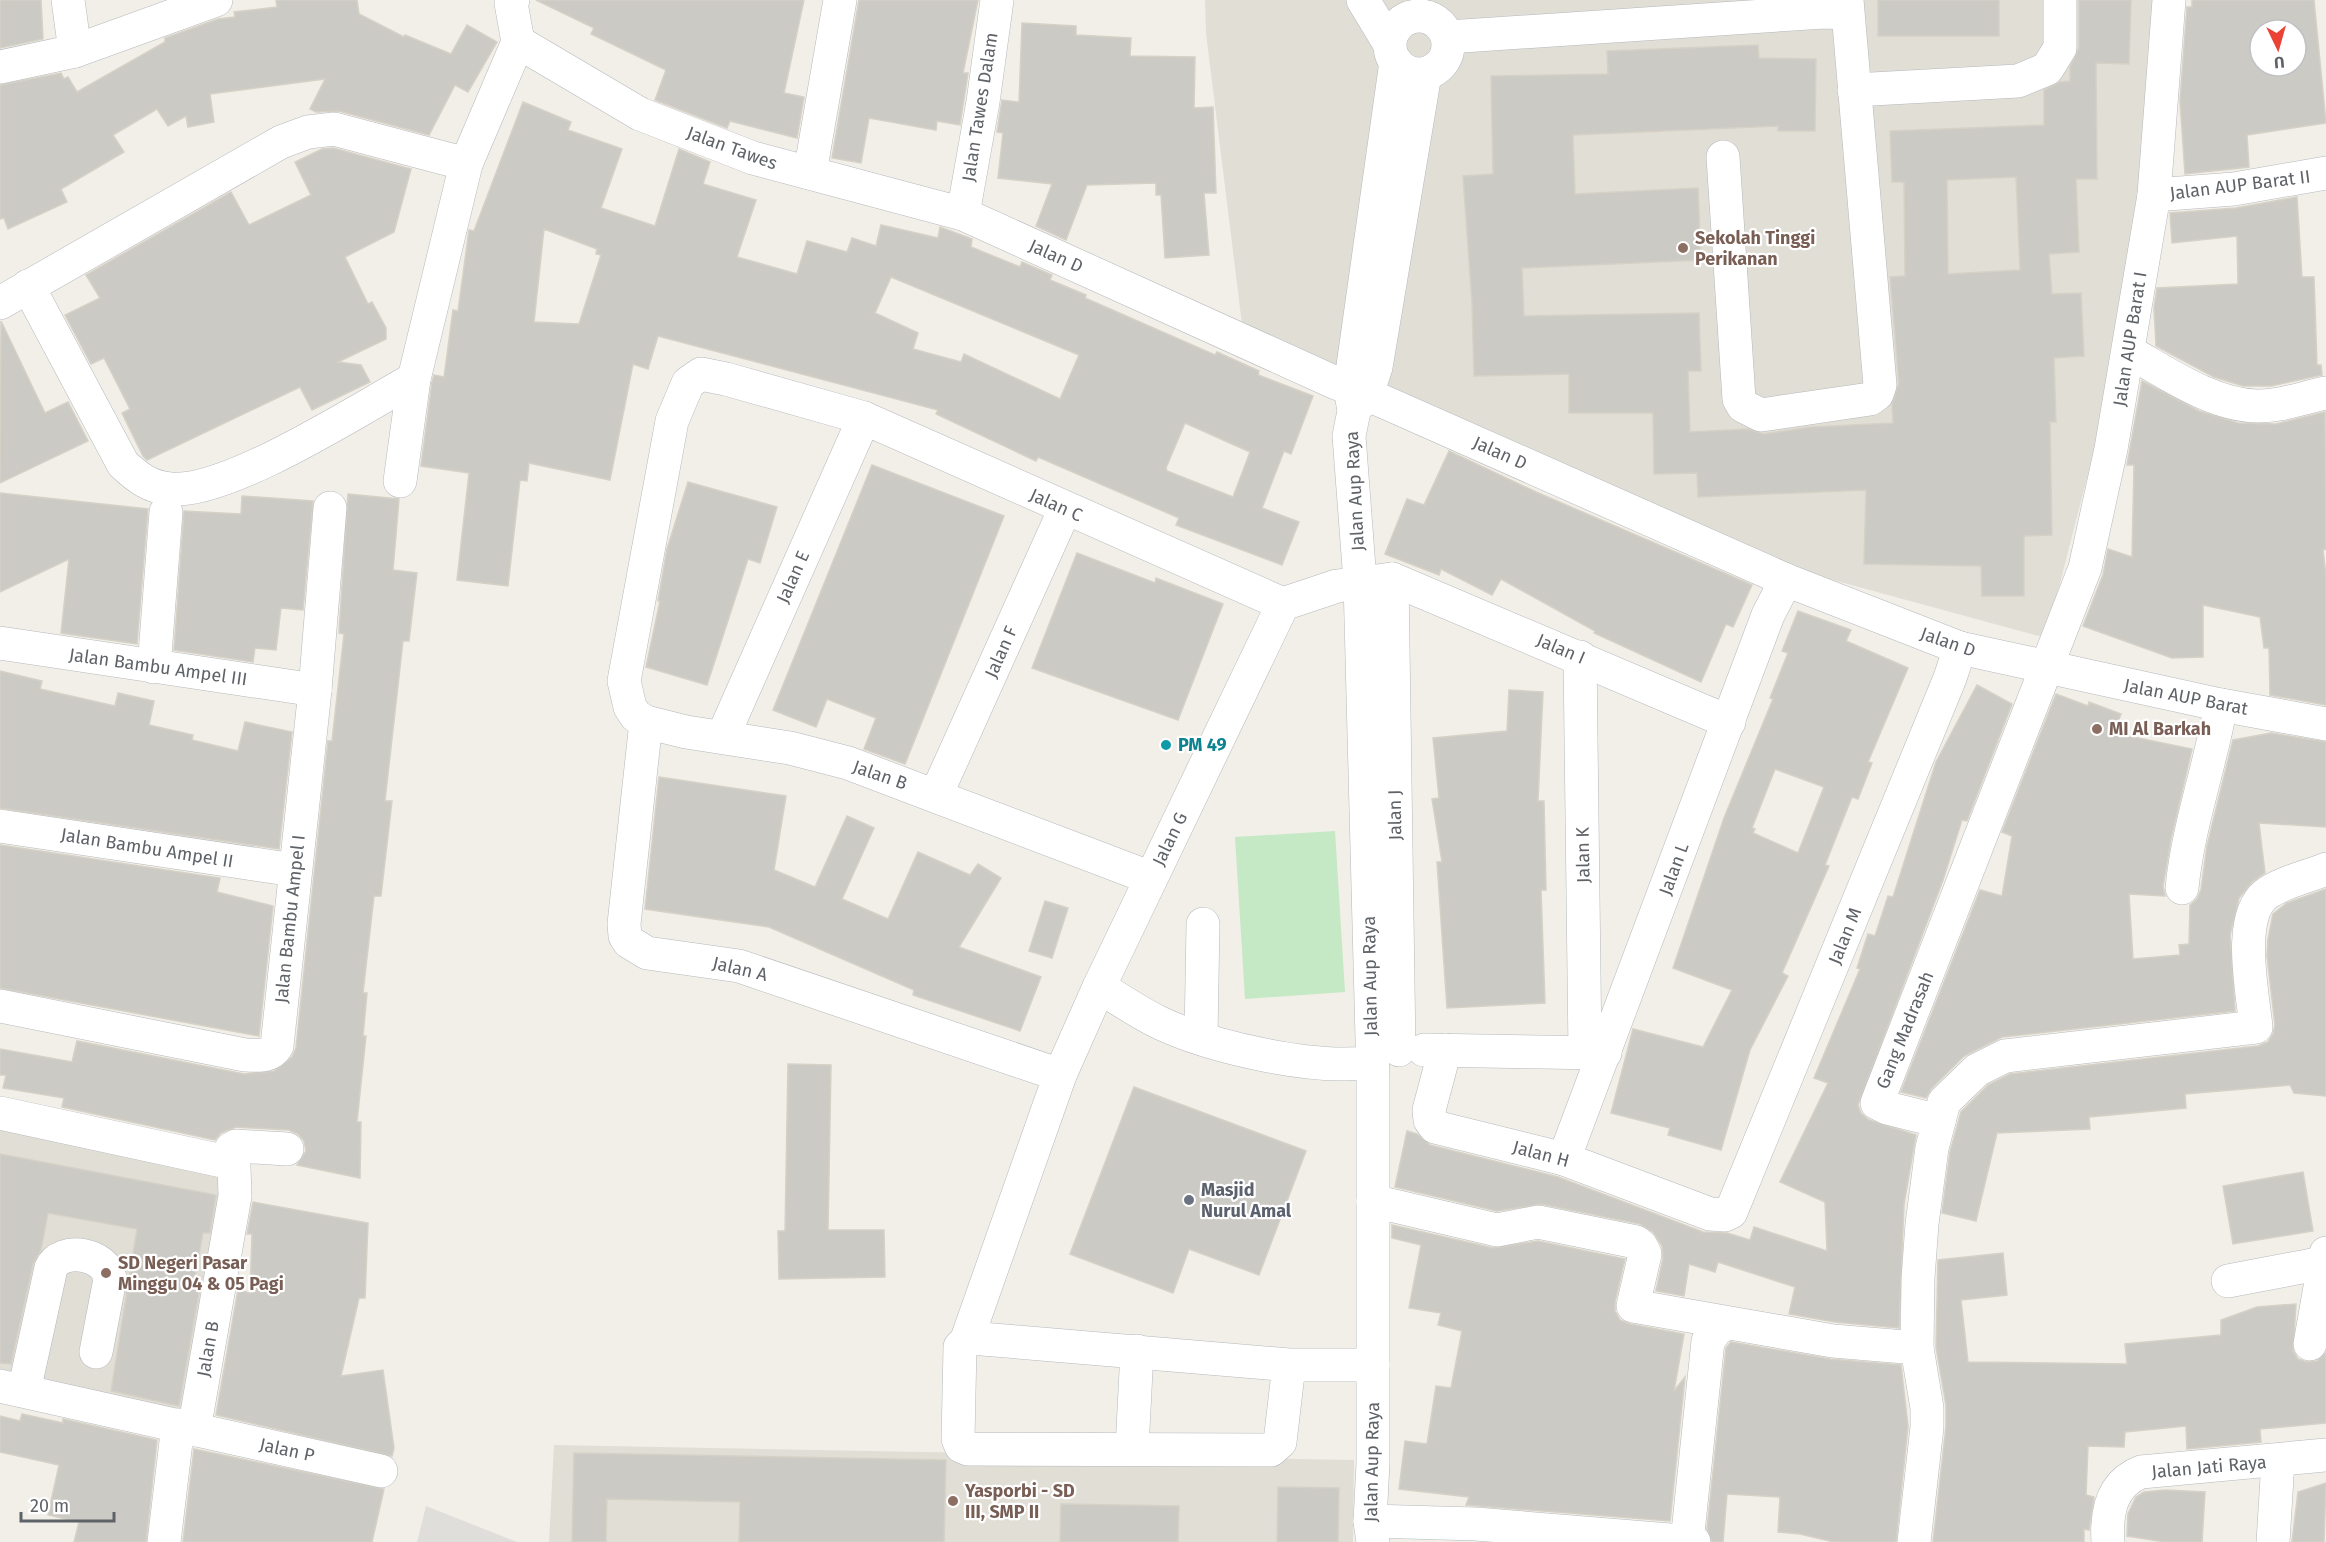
<svg xmlns="http://www.w3.org/2000/svg" width="2326" height="1542" font-family="'Fira Sans',sans-serif">
<style>
.industrial{fill:#e0deda}
.education{fill:#e1ded6}
.green{fill:#c5e8c5}
.building{fill:#cccac5;stroke:#d6d1c6;stroke-width:1.5;fill-rule:evenodd}
.lines{fill:none;stroke-linecap:round;stroke-linejoin:round}
.minor-casing{stroke:#b5b8bc;stroke-width:34}
.minor{stroke:#fff;stroke-width:33}
.education-dot{fill:#8d6e63;stroke:#fff;stroke-width:2}
.culture-dot{fill:#0f9aa8;stroke:#fff;stroke-width:2}
.worship-dot{fill:#6b7280;stroke:#fff;stroke-width:2}
.labels{text-anchor:middle;dominant-baseline:central;stroke-width:4.5;stroke-linejoin:round;paint-order:stroke}
.street-label{font-size:18px;fill:#5f6368;stroke:#fff}
.education-label{font-size:18px;font-weight:bold;fill:#785e54;stroke:#fff;text-anchor:start}
.culture-label{font-size:18px;font-weight:bold;fill:#0d838f;stroke:#fff;text-anchor:start}
.worship-label{font-size:18px;font-weight:bold;fill:#5b616d;stroke:#fff;text-anchor:start}
</style>
<rect width="100%" height="100%" fill="#f1efe8"/>
<path class="industrial" d="M426 1506 517 1542H417Z"/>
<g class="education">
<path d="M1205 0H2153L2151 102 2121 323 2091 462 2046 638 1800 571 1242 324 1206 33Z"/>
<path d="M0 1122 233 1171 183 1415 0 1375Z"/>
<path d="M554 1445 1354 1460 1353 1542H549Z"/>
</g>
<path class="green" d="M1335 831 1345 992 1245 999 1235 837Z"/>
<g class="building">
<path d="M0 0H41L43 39 0 48Z"/>
<path d="M276 0H357L359 14 404 37 405 35 451 54 467 25 497 42 468 92 455 85 429 135 339 111 316 112 310 109 325 79 210 94 214 122 188 127 186 116 168 126 157 109 113 135 124 152 61 189 67 202 8 229 4 218 0 219V85L61 73 64 79 68 77 77 92 165 42V38L218 19 235 17 234 12 277 7Z"/>
<path d="M536 0H804L784 93 804 97 797 138 730 121 727 128 655 100 666 70 591 34 594 28Z"/>
<path d="M859 0H978L963 73H968L960 125 937 121 936 130 869 118 861 163 832 158Z"/>
<rect x="1878" y="0" width="121" height="36"/>
<path d="M2079 0H2131L2129 64 2096 63 2097 179H2076L2079 252 2049 254 2052 294 2081 293 2084 356 2054 358 2056 422H2050L2052 535 2024 536V596H1982L1981 566 1864 564 1866 490 1698 497 1697 473 1654 474 1653 413H1569V374L1474 376 1472 303 1463 176 1493 174 1491 76 1608 74 1607 51 1758 45 1759 58 1816 59 1815 131H1778V126L1573 135 1575 194 1698 188 1701 260 1522 268 1524 316 1699 313 1701 371H1688L1690 432 1748 429 1764 434 1811 427 1893 423 1892 404 1899 383 1890 277 1905 276 1904 182H1892L1890 131 2044 125V90L2060 82 2070 81V67L2079 48ZM2016 177 2020 270 1948 274 1947 180Z"/>
<path d="M2192 0H2314L2326 123 2247 135 2249 167 2185 174 2180 101 2187 7H2192ZM2260 30H2296V66H2260Z"/>
<path d="M1022 23 1076 26V35L1131 38 1130 56 1195 57 1194 108 1213 107 1216 193H1204L1209 255 1165 258 1161 195H1156V183L1087 185 1066 240 1036 226 1052 184 998 178 1003 133 997 132 1002 100 1019 102Z"/>
<path d="M523 102 571 122 568 130 622 149 601 208 655 226 679 149 710 162 703 184 756 200 737 257 797 274 807 241 847 252 852 238 876 246 881 225 938 238 940 227 972 239 971 247 1020 267 1022 262 1052 275 1050 280 1086 295 1085 298 1215 355 1217 352 1259 371 1258 375 1313 396 1291 454 1284 451 1262 508 1299 522 1282 565 1176 525 1179 518 1038 457 1036 461 936 414 938 410 658 336 648 369 633 364 610 480 529 463 527 481 520 480 508 586 457 580 469 473 421 466 432 382 434 375 444 377 453 310 458 311 469 230 474 231ZM544 229 597 249 596 254 601 255 579 324 534 322ZM891 277 1079 355 1060 399 964 354 961 362 913 349 918 333 875 313ZM1185 423 1250 452 1233 497 1167 471 1166 468Z"/>
<path d="M333 148 411 169 394 232 345 257 368 304 372 302 386 328V339L338 362 361 365 370 382 312 410 300 387 147 460 143 456 122 413 130 409 104 358 91 364 65 315 100 298 86 275 231 192 249 225 311 195 295 162 322 149Z"/>
<path d="M2297 197 2302 277H2314L2317 365H2321L2322 375 2271 386H2243L2214 377 2156 346 2154 308 2157 288 2238 284 2237 236 2172 243 2170 213 2236 208Z"/>
<path d="M1 321 45 413 68 402 88 441 0 483Z"/>
<path d="M2142 381 2199 411 2238 423 2276 424 2325 412 2326 549 2323 550 2326 575V705L2270 695 2269 648H2264L2260 617 2203 605V657L2172 658 2083 626 2103 575 2108 549 2132 557 2134 465H2127Z"/>
<path d="M1449 451 1536 492 1752 585 1733 627 1726 624 1701 682 1594 633 1595 631 1501 579 1492 595 1441 569 1439 575 1385 554 1407 499 1424 505Z"/>
<path d="M872 465 1004 516 905 764 864 749 876 718 827 699 816 727 773 710Z"/>
<path d="M688 482 777 507 760 563 748 559 707 685 646 667 660 601H658L667 549Z"/>
<path d="M0 493 148 509 137 644 61 633 69 559 0 592Z"/>
<path d="M348 494 399 499 393 570 417 573 409 641H403L385 801H392L381 896H374L363 993H367L363 1036H366L357 1122H361L360 1178 297 1165 306 1151 304 1141 298 1134 289 1130 236 1127 221 1133 215 1140 62 1107 64 1098 3 1088 6 1075H0V1049L72 1062 77 1041 244 1074 274 1071 292 1057 296 1048 328 741H332L344 634 339 633Z"/>
<path d="M242 496 313 501 303 610 281 608 276 650 255 648 253 662 174 650 184 511 241 514Z"/>
<path d="M1077 553 1155 583 1156 578 1223 604 1178 720 1032 668Z"/>
<path d="M1798 611 1851 630 1846 641 1908 668 1868 762 1872 763 1858 799 1852 797 1825 865 1829 866 1782 973 1788 976 1750 1050 1721 1150 1668 1135 1670 1128 1611 1113 1633 1029 1703 1047 1732 990 1673 968 1724 818 1773 699 1770 698 1788 653 1782 651ZM1775 769 1824 787 1798 853 1753 833 1755 829 1752 828Z"/>
<path d="M0 671 42 681 40 689 115 706 118 693 154 701 149 725 193 735 192 740 238 751 245 722 292 732 279 849 0 808Z"/>
<path d="M1977 685 2012 704 1967 821 1962 820 1943 880 1858 1105 1861 1113 1869 1120 1916 1135 1904 1204 1899 1328 1835 1322 1789 1314 1795 1287 1718 1262 1715 1272 1689 1264 1684 1296 1656 1291 1663 1258 1662 1246 1653 1232 1640 1224 1541 1204 1497 1211 1395 1187 1407 1131 1417 1134 1430 1145 1558 1177 1703 1232 1727 1233 1750 1240 1754 1227 1827 1251 1825 1202 1780 1182 1828 1083 1814 1078 1860 969 1857 968 1868 934 1875 936 1888 896 1893 897 1936 762Z"/>
<path d="M1509 690 1543 692 1538 801H1544L1546 890H1541L1545 1003 1447 1008 1437 862H1442L1432 799 1439 798 1433 738 1507 731Z"/>
<path d="M2056 694 2088 706 2089 702 2121 714 2114 733 2192 749 2171 839 2163 886 2165 896 2129 894 2133 959 2180 955 2179 945 2189 944 2190 905 2197 899 2201 890 2207 846 2233 740 2271 733 2326 742V827L2259 823 2265 873 2252 882 2239 898 2230 935 2235 1011 2002 1037 1964 1056 1931 1089 1926 1098 1901 1092 1980 890 2002 896 2012 836 2002 832Z"/>
<path d="M659 777 786 796 774 870 815 887 847 816 874 828 842 899 888 919 918 852 970 875 978 864 1001 878 959 947 1041 977 1020 1031 913 995 914 990 769 927 645 909Z"/>
<path d="M0 845 220 878 217 892 273 906 259 1036 0 988Z"/>
<path d="M2326 889V1096L2294 1093 2290 1085 2185 1094 2186 1108 2089 1117 2090 1129 1997 1133 1976 1221 1942 1213 1950 1152 1961 1112 1988 1085 2010 1074 2258 1046 2268 1042 2273 1034 2275 1025 2267 956 2268 939 2273 914 2287 903Z"/>
<path d="M1045 901 1068 908 1052 958 1029 951Z"/>
<path d="M788 1064 831 1065 828 1230H884L885 1277 779 1279 778 1231H785Z"/>
<path d="M1134 1087 1306 1151 1259 1275 1189 1249 1173 1293 1070 1254Z"/>
<path d="M0 1154 216 1195 210 1233H203L194 1281 201 1282 179 1406 111 1391 137 1229 48 1213 41 1250 33 1264 11 1364 0 1363Z"/>
<path d="M2303 1172 2313 1231 2233 1244 2223 1186Z"/>
<path d="M253 1202 368 1223 365 1298H359L341 1376 383 1370 394 1448 392 1456 216 1415 238 1290 250 1293 252 1234H247Z"/>
<path d="M1392 1225 1493 1248 1538 1241 1625 1259 1615 1302V1311L1620 1320 1630 1324 1684 1334 1674 1391 1685 1377 1670 1521 1466 1505 1469 1497 1399 1489 1405 1441 1427 1444 1436 1386 1451 1388 1462 1331 1438 1325 1441 1313 1409 1308 1421 1245 1392 1238Z"/>
<path d="M2003 1253 2007 1295 1961 1300 1968 1362 2127 1364 2125 1344 2221 1335V1320L2257 1307 2296 1304 2293 1351 2298 1359 2307 1362 2317 1361 2326 1353V1423L2260 1429 2261 1442 2187 1449 2186 1426 2125 1432 2124 1447 2088 1446 2086 1495 2094 1497 2089 1530 2084 1529V1542H1933L1946 1427V1405L1936 1347 1938 1260Z"/>
<path d="M1731 1342 1830 1359 1901 1365 1908 1426 1896 1542H1834L1800 1534 1778 1532 1780 1497 1727 1494 1723 1542H1712L1707 1529 1726 1348Z"/>
<path d="M22 1414 63 1423V1419L157 1440 146 1542H74L79 1522 48 1515 59 1465 0 1452V1416L20 1421Z"/>
<path d="M194 1449 384 1489 372 1542H183Z"/>
<path d="M574 1453 946 1460 944 1542H739L740 1502 607 1499 606 1542H572Z"/>
<path d="M2326 1483 2324 1542H2292L2298 1492Z"/>
<path d="M1278 1487 1339 1488 1338 1542H1277Z"/>
<path d="M2166 1490 2205 1492 2202 1542H2165L2127 1536 2128 1514 2136 1497 2144 1492Z"/>
<path d="M1061 1504 1179 1506 1178 1542H1060Z"/>
</g>
<g class="lines">
<g class="minor-casing">
<g id="minor">
<path d="M68 0 75 51"/>
<path d="M1363 0 1389 43"/>
<circle cx="1419" cy="45" r="29"/>
<path d="M1448 37 1824 12 1847 13"/>
<path d="M518 42 640 114 753 158 963 214 1336 383 1382 401 1786 580 1960 648 2221 705 2326 724"/>
<path d="M0 67 75 51 216 0"/>
<path d="M1854 90 2018 81 2047 69 2060 48V0"/>
<path d="M1723 157 1739 399 1743 406 1761 415 1870 399 1877 394 1880 385 1847 0"/>
<path d="M810 173 840 0"/>
<path d="M2154 195 2234 189 2326 173"/>
<path d="M963 214 983 102 997 0"/>
<path d="M28 286 123 464C138 478 150 487 170 489 227 495 361 408 414 379"/>
<path d="M0 303 281 142 308 132 334 129 466 164"/>
<path d="M2129 352C2167 373 2212 405 2257 406 2279 407 2305 397 2326 393"/>
<path d="M1355 409 1367 394 1376 367 1425 74"/>
<path d="M400 481 414 379 466 164 518 42 511 3 513 0"/>
<path d="M1392 579 1399 1050"/>
<path d="M0 643 315 690"/>
<path d="M1580 657 1585 1053"/>
<path d="M154 667 166 512"/>
<path d="M646 722 624 924 625 936 629 942 647 953 739 966 1060 1075"/>
<path d="M723 736 864 418"/>
<path d="M936 795 1065 509"/>
<path d="M0 826 294 870"/>
<path d="M1151 878 848 763 790 748 686 732 646 722 636 716 630 707 624 681 672 421 688 383 701 374 726 379 864 418 1283 604 1337 586 1392 579 1729 722"/>
<path d="M2182 888C2188 826 2210 767 2221 705"/>
<path d="M1099 987C1119 999 1138 1012 1158 1022 1210 1047 1315 1071 1372 1062"/>
<path d="M0 1006 245 1055C257 1055 270 1058 277 1046L315 690 330 508"/>
<path d="M1201 1037 1203 924"/>
<path d="M1424 1050 1605 1053"/>
<path d="M1445 1050 1429 1110 1430 1120 1435 1127 1564 1159 1710 1214 1725 1215 1731 1212 1950 678 1960 648"/>
<path d="M0 1113 227 1162 234 1167 235 1196 194 1430"/>
<path d="M1939 1121 1887 1108 1877 1103 2085 568 2111 449 2154 195 2169 0"/>
<path d="M1564 1159 1768 615 1786 580"/>
<path d="M227 1162 231 1149 236 1146 287 1149"/>
<path d="M1373 1201 1497 1230 1538 1222 1636 1242 1641 1246 1645 1254 1633 1306 1833 1341 1917 1348"/>
<path d="M2228 1281 2323 1263"/>
<path d="M967 1339 1060 1075 1099 987 1283 604"/>
<path d="M2310 1344 2326 1253"/>
<path d="M1289 1365 1280 1442 1271 1450 968 1449 961 1446 958 1439 960 1347 970 1338 1289 1365H1373"/>
<path d="M0 1386 381 1471"/>
<path d="M24 1391 51 1268C61 1246 107 1253 110 1279L96 1352"/>
<path d="M1132 1449 1137 1351"/>
<path d="M1370 1521 1476 1524 1694 1542"/>
<path d="M164 1542 178 1425"/>
<path d="M1373 1542 1370 1521 1373 1463V1077L1360 581 1349 436 1354 411 1350 387 1396 62"/>
<path d="M1687 1542 1708 1341 1716 1330 1725 1324"/>
<path d="M1914 1542 1927 1427V1408L1917 1348 1918 1278 1922 1224 1932 1148 1944 1102 1977 1070 2005 1056 2256 1027C2253 994 2236 917 2266 894 2280 883 2310 876 2326 869"/>
<path d="M2108 1542C2106 1512 2111 1484 2141 1472L2326 1455"/>
<path d="M2273 1542 2278 1461"/>
</g>
</g>
<use href="#minor" class="minor"/>
</g>
<g class="education-dot">
<circle cx="1683" cy="248" r="6"/>
<circle cx="2097" cy="729" r="6"/>
<circle cx="106" cy="1273" r="6"/>
<circle cx="953" cy="1501" r="6"/>
</g>
<circle class="culture-dot" cx="1166" cy="745" r="6"/>
<circle class="worship-dot" cx="1189" cy="1200" r="6"/>
<g class="labels">
<g class="street-label">
<text transform="translate(980 107) rotate(-81)">Jalan Tawes Dalam</text>
<text transform="translate(732 148) rotate(20)">Jalan Tawes</text>
<text transform="translate(2240 185) rotate(-7)">Jalan AUP Barat II</text>
<text transform="translate(1056 256) rotate(24)">Jalan D</text>
<text transform="translate(2130 339) rotate(-81)">Jalan AUP Barat I</text>
<text transform="translate(1500 453) rotate(24)">Jalan D</text>
<text transform="translate(1355 491) rotate(-93)">Jalan Aup Raya</text>
<text transform="translate(1056 505) rotate(24)">Jalan C</text>
<text transform="translate(793 577) rotate(-66)">Jalan E</text>
<text transform="translate(1948 642) rotate(19)">Jalan D</text>
<text transform="translate(1561 649) rotate(23)">Jalan I</text>
<text transform="translate(1001 652) rotate(-66)">Jalan F</text>
<text transform="translate(158 667) rotate(8)">Jalan Bambu Ampel III</text>
<text transform="translate(2186 697) rotate(11)">Jalan AUP Barat</text>
<text transform="translate(880 775) rotate(19)">Jalan B</text>
<text transform="translate(1395 815) rotate(-91)">Jalan J</text>
<text transform="translate(1170 839) rotate(-64)">Jalan G</text>
<text transform="translate(147 848) rotate(9)">Jalan Bambu Ampel II</text>
<text transform="translate(1583 855) rotate(-91)">Jalan K</text>
<text transform="translate(1674 869) rotate(-70)">Jalan L</text>
<text transform="translate(290 919) rotate(-84)">Jalan Bambu Ampel I</text>
<text transform="translate(1845 936) rotate(-68)">Jalan M</text>
<text transform="translate(740 969) rotate(13)">Jalan A</text>
<text transform="translate(1370 976) rotate(-91)">Jalan Aup Raya</text>
<text transform="translate(1905 1030) rotate(-68)">Gang Madrasah</text>
<text transform="translate(1541 1154) rotate(15)">Jalan H</text>
<text transform="translate(208 1349) rotate(-80)">Jalan B</text>
<text transform="translate(287 1450) rotate(12)">Jalan P</text>
<text transform="translate(1372 1462) rotate(-89)">Jalan Aup Raya</text>
<text transform="translate(2209 1467) rotate(-5)">Jalan Jati Raya</text>
</g>
<g class="education-label">
<text x="1695" y="238">Sekolah Tinggi<tspan x="1695" dy="21">Perikanan</tspan></text>
<text x="2109" y="729">MI Al Barkah</text>
<text x="118" y="1263">SD Negeri Pasar<tspan x="118" dy="21">Minggu 04 &amp; 05 Pagi</tspan></text>
<text x="965" y="1491">Yasporbi - SD<tspan x="965" dy="21">III, SMP II</tspan></text>
</g>
<g class="culture-label">
<text x="1178" y="745">PM 49</text>
</g>
<g class="worship-label">
<text x="1201" y="1190">Masjid<tspan x="1201" dy="21">Nurul Amal</tspan></text>
</g>
</g>
<g transform="translate(2278 48) rotate(175)"><circle r="28" fill="#ffffff" stroke="#bfc1c3" stroke-width="1.5"/>
<path d="M0-4.5L10 22L0 15L-10 22Z" fill="#ea4335"/>
<text y="-9" font-size="16" font-weight="bold" text-anchor="middle" fill="#5f6368">U</text>
</g>
<path d="M21 1512v9h93v-9" fill="none" stroke="#5f6368" stroke-width="3"/>
<text x="30" y="1512" font-size="18" fill="#5f6368" stroke="#ffffff" stroke-width="4.5" paint-order="stroke">20 m</text>
</svg>
